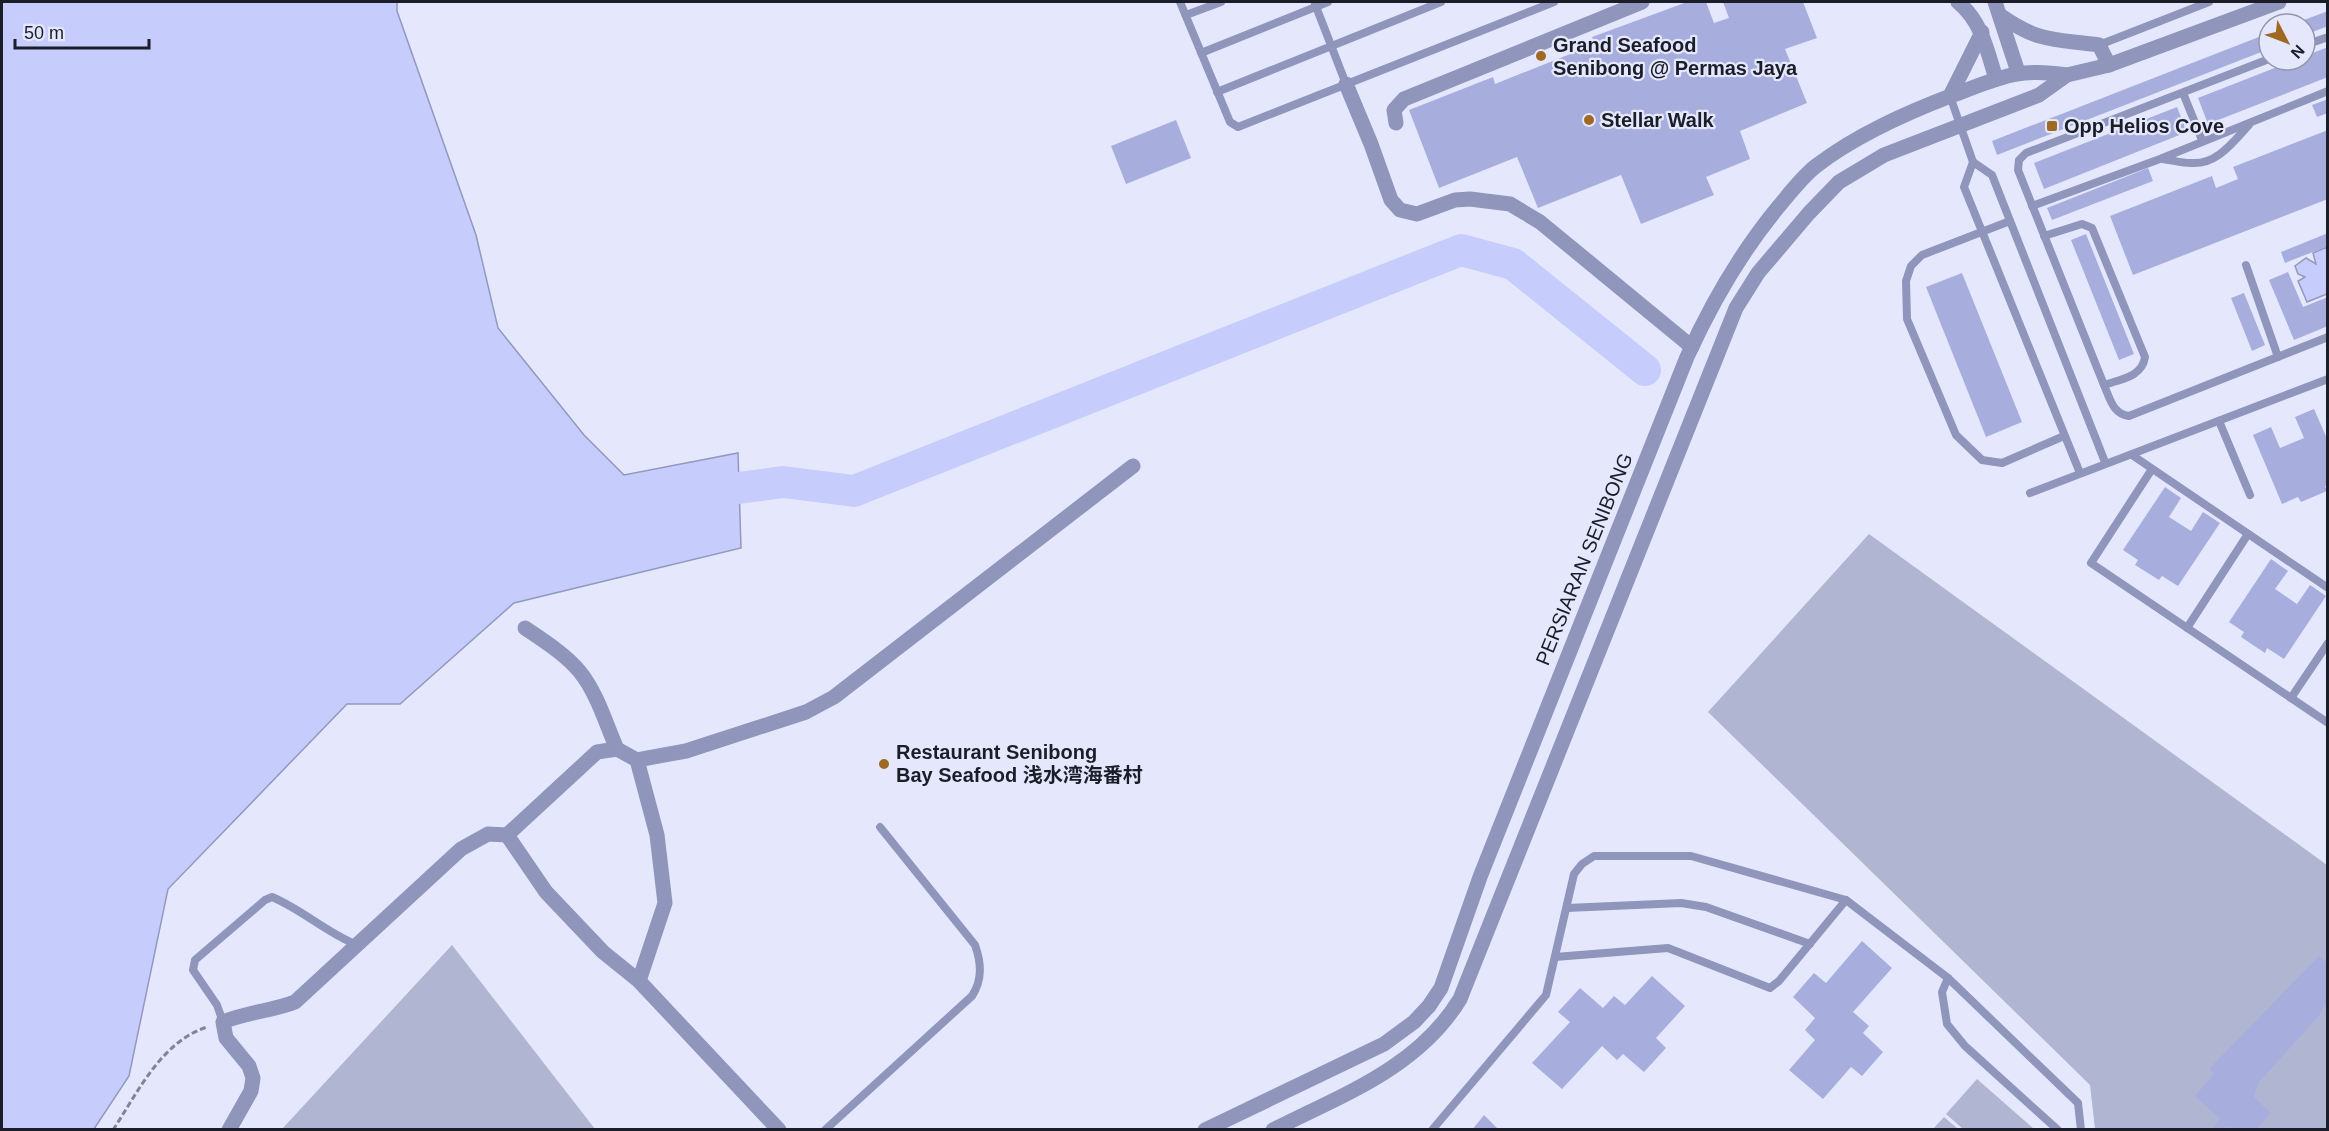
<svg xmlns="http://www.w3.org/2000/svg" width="2329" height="1131" font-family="Helvetica,'Noto Sans SC',sans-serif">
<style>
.green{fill:#b0b5d2}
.water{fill:#c6cdfd;stroke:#9398bd;stroke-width:1.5}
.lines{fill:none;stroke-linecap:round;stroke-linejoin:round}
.river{stroke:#c6cdfd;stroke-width:32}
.building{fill:#a7aedd}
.path{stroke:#818494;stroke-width:3;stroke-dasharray:6 3;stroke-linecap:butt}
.service{stroke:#8f95bb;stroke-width:8}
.minor{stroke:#8f95bb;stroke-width:15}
.poi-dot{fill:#9f6823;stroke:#e5e8fd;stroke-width:2}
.labels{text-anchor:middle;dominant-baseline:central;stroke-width:4.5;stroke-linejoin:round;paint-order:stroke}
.poi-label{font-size:20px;font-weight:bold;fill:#1b1d29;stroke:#e5e8fd;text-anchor:start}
.street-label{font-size:20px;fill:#1b1d29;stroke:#e5e8fd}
</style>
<rect width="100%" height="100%" fill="#e5e8fd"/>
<g class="green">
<path d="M1869 534 2327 865V1129H2095L2090 1085 1708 712Z"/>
<path d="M452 945 595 1129H282Z"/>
<path d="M1977 1079 2034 1129H1963L1946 1114Z"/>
<path d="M1944 1117 1958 1129H1933Z"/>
</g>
<g class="water">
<path d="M2 2H397V11L476 235 498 328 584 435 624 475 738 453 741 548 514 603 400 704H347L168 889 129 1076 94 1129H2Z"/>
<path d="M2327 247V294L2307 302 2298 281 2305 277 2298 274 2295 266 2306 258 2316 264 2313 253Z"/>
</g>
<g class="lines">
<path class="river" d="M739 488 783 482 854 491 1461 250 1513 264 1645 370"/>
</g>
<g class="building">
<path d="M1687 2H1706L1714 23 1729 18 1723 2H1803L1817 38 1785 49 1807 103 1740 131 1750 159 1706 177 1714 195 1641 224 1621 175 1538 208 1517 157 1439 188 1409 110 1493 77 1495 84 1595 44 1592 37Z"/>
<path d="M2328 11V26L2305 35V24H2293Z"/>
<path d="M2269 33V49L1997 155 1992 141Z"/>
<path d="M2328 47V77L2208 124 2198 98 2295 60H2305V56Z"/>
<path d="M2328 99V113L2317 117 2312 105Z"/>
<path d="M2177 107 2187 132 2044 189 2034 163Z"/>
<path d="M1176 120 1191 158 1126 184 1111 146Z"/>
<path d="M2328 130V199L2133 275 2110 216 2212 176 2216 188 2238 179 2233 167Z"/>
<path d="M2148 168 2153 181 2052 220 2047 208Z"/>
<path d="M2328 233V246L2285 263 2281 252Z"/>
<path d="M2086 234 2134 354 2119 360 2071 240Z"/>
<path d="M2288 272 2303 307 2328 297V326L2294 340 2269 280Z"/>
<path d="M1962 273 2022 422 1986 437 1926 287Z"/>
<path d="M2244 293 2265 345 2252 351 2231 298Z"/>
<path d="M2314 409 2328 441V485L2325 486 2327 491 2301 502 2298 497 2282 504 2253 435 2271 427 2280 448 2304 438 2295 417Z"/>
<path d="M2165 487 2181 498 2169 517 2191 531 2203 512 2220 523 2178 586 2162 576 2159 580 2135 565 2138 560 2123 550Z"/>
<path d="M2271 559 2288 571 2275 589 2297 604 2310 585 2326 596 2284 659 2267 648 2265 653 2241 637 2244 632 2229 622Z"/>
<path d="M1862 941 1892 968 1853 1012 1869 1026 1863 1033 1883 1052 1862 1076 1851 1067 1823 1099 1789 1070 1815 1040 1805 1030 1815 1018 1793 997 1814 973 1826 983Z"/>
<path d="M2319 956 2328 964V1001L2318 1017 2258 1083 2254 1097 2271 1113 2256 1130 2229 1127 2211 1130 2220 1119 2195 1096 2214 1074 2209 1069Z"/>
<path d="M1652 976 1685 1006 1656 1038 1666 1048 1644 1072 1623 1054 1617 1060 1602 1046 1562 1089 1532 1063 1570 1022 1558 1012 1580 988 1603 1008 1614 996 1625 1005Z"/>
<path d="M1484 1115 1499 1130H1472Z"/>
</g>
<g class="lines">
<path class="path" d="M113 1130C138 1092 161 1042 207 1027"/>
<g class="service">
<path d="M1180 2 1230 122 1238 127 1554 2"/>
<path d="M1315 4 1346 84"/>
<path d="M1186 15 1221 2"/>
<path d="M2099 45 2209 2"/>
<path d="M2305 45 2328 37"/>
<path d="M1201 53 1328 2"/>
<path d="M2269 59 2026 153 2019 160 2018 170 2104 385C2110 399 2113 414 2129 416L2328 337"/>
<path d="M1217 92 1441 2"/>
<path d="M2183 93 2202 140"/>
<path d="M1950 96 1973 162 1992 175 2105 462"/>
<path d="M2162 159C2172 160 2181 163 2191 163 2217 165 2233 142 2249 125"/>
<path d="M1973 162 1964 187 2080 473"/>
<path d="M2032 206 2160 159 2328 91"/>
<path d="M2010 221 1922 255 1911 266 1906 281 1907 319 1956 435 1982 460 2002 463 2064 436"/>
<path d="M2044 236 2082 224 2092 228 2145 357C2142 377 2121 379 2104 385"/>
<path d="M2246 265 2278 357"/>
<path d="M2219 421 2250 495"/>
<path d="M2132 455 2328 588"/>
<path d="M2152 469 2091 563 2328 723"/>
<path d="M2030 493 2328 379"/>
<path d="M2187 628 2248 534"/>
<path d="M2291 698 2328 643"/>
<path d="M1567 908 1681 903 1706 907 1810 944"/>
<path d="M1555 957 1668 948 1770 988 1779 981 1846 900"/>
<path d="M1948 978 1942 992 1947 1024 1965 1046 2058 1130"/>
<path d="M223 1022 217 1005 193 970 195 960 265 900 272 897C303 910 325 932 357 945"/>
<path d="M825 1130 972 996C983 979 981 962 975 945L880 827"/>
<path d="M1432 1130 1546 995 1574 874 1582 864 1594 856H1691L1846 900 1948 978 2078 1103 2081 1130"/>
</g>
<g class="minor">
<path d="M1958 2C1982 22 1987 50 1996 79"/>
<path d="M1995 2 2018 72"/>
<path d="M2001 16C2040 43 2055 39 2099 45L2109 65"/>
<path d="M1346 84 1371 144 1391 200 1400 210 1417 214 1455 200 1470 199 1510 204 1540 222 1692 347"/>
<path d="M1950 96 1982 32"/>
<path d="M1396 123 1394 110 1404 99 1642 2"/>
<path d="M525 628C544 641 565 654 580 672 597 693 606 724 617 749"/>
<path d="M637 760 657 835 665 903 639 981"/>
<path d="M507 835 546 892 603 952 639 981 779 1130"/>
<path d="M229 1130 251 1091 253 1078 249 1066 226 1038 223 1022C247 1012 272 1011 295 1002L461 849 488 834 507 835 597 752 617 749 637 760 686 751 806 712 834 697 1133 466"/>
<path d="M1205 1130 1384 1044 1414 1022 1429 1006 1441 988 1480 877 1687 357C1712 302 1740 253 1779 206 1790 193 1802 177 1816 166 1856 135 1906 113 1953 95 1999 78 2017 67 2067 75"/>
<path d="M1273 1130C1342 1095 1418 1068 1460 999L1736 308 1758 273 1809 213 1839 182 1884 155 2039 95 2067 75 2109 65 2279 2"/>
</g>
</g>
<g class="poi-dot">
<circle cx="1541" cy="56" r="6"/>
<circle cx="1589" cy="120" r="6"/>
<rect x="2046" y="120" width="12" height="12" rx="3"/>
<circle cx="884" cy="764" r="6"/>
</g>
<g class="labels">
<g class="poi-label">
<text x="1553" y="45">Grand Seafood<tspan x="1553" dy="23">Senibong @ Permas Jaya</tspan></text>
<text x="1601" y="120">Stellar Walk</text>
<text x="2064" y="126">Opp Helios Cove</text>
<text x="896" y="752">Restaurant Senibong<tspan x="896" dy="23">Bay Seafood 浅水湾海番村</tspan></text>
</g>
<g class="street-label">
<text transform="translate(1584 559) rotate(-68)">PERSIARAN SENIBONG</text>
</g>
</g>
<rect width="2329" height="1131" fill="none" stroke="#1b1d29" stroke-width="6"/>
<g transform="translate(2287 42) rotate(132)"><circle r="28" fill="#e5e8fd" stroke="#9497a8" stroke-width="1.5"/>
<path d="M0-4.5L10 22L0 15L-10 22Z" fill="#9f6823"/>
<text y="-9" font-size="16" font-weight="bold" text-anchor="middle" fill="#1b1d29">N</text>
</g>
<path d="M15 39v9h134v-9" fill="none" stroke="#1b1d29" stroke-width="3"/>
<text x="24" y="39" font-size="18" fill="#1b1d29" stroke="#e5e8fd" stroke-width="4.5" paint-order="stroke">50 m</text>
</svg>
